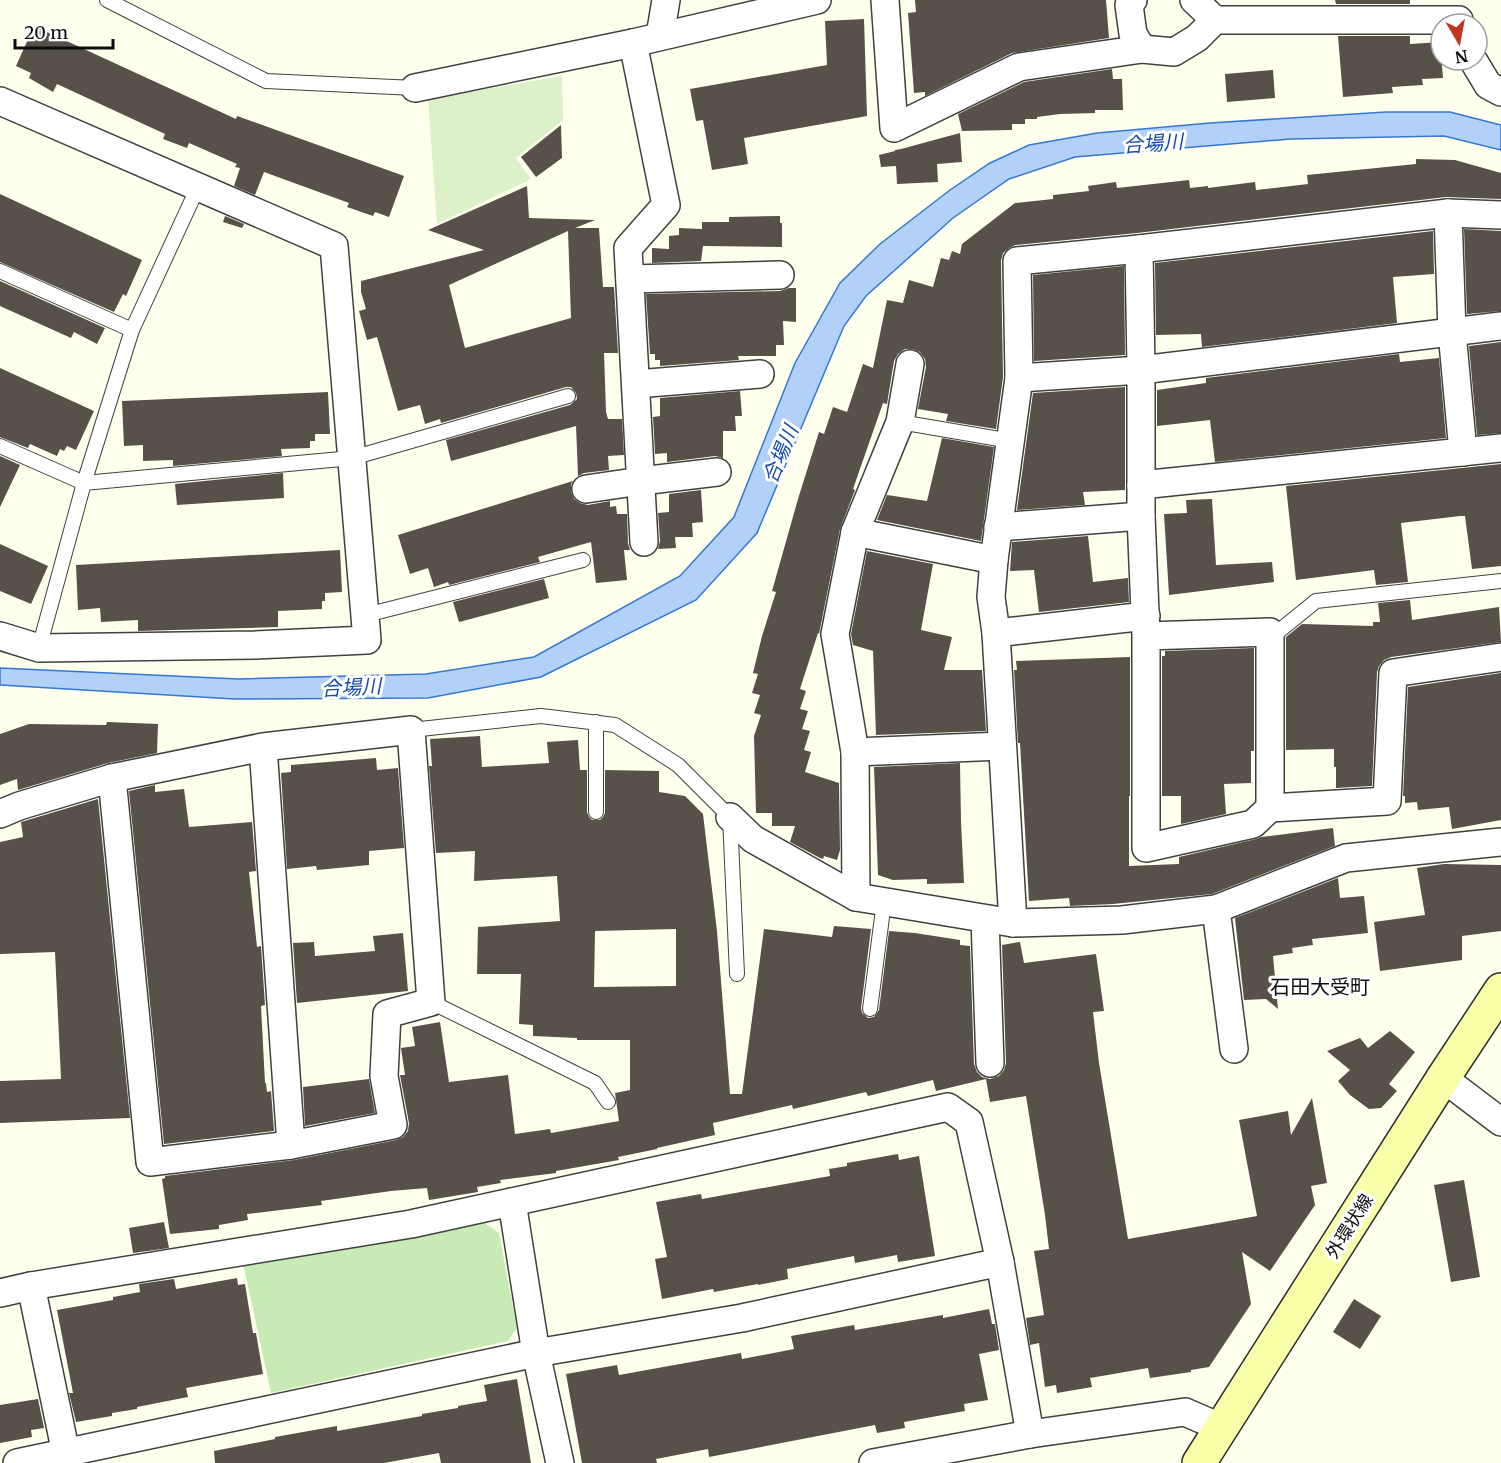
<svg xmlns="http://www.w3.org/2000/svg" width="1501" height="1463" font-family="Merriweather,'Noto Sans JP',serif">
<style>
.green{fill:#c8ebb6}
.pitch{fill:#dcf1c9}
.water{fill:#b1d1f8;stroke:#3677d1;stroke-width:1.5}
.building{fill:#575149;fill-rule:evenodd}
.lines{fill:none;stroke-linecap:round;stroke-linejoin:round}
.lane-casing{stroke:#404040;stroke-width:16}
.street-casing{stroke:#404040;stroke-width:30}
.secondary-casing{stroke:#2f2f2f;stroke-width:36}
.lane{stroke:#fff;stroke-width:14}
.street{stroke:#fff;stroke-width:27}
.secondary{stroke:#f9ffa9;stroke-width:33}
.labels{text-anchor:middle;dominant-baseline:central;stroke-width:6;stroke-linejoin:round;paint-order:stroke}
.street-label{font-size:18px;fill:#0d0d0d;stroke:#fff}
.water-label{font-size:20px;font-style:italic;fill:#134aa3;stroke:#fff}
.neighbourhood-label{font-size:20px;fill:#0d0d0d;stroke:#fff}
</style>
<rect width="100%" height="100%" fill="#ffe"/>
<path class="green" d="M480 1220 499 1233 517 1328 508 1341 271 1393 242 1258Z"/>
<path class="pitch" d="M562 76 563 120 516 158 531 179 437 224 428 99Z"/>
<path class="water" d="M1386 112H1450L1501 125V150L1444 136 1291 139 1075 157 1009 179 953 218 866 296 844 326 757 533 696 600 541 677 428 698 234 699 0 685V668L239 679 426 674 534 657 680 576 734 517 795 363 840 283 880 244 950 190 990 163 1029 145 1097 133 1210 123Z"/>
<g class="building">
<path d="M915 0H1106L1109 38 1012 53 925 96V92L914 93 908 13 916 12Z"/>
<path d="M1335 0H1410V4H1336Z"/>
<path d="M864 19 867 116 744 138 748 164 712 170 703 120 696 121 690 89 827 65 825 21Z"/>
<path d="M34 26 236 119 237 116 404 176 389 217 375 212 373 216 347 207 349 203 264 172 255 195 234 186 240 168 235 167 237 164 189 143 187 148 163 139 165 134 57 84 53 92 29 78 31 73 16 66Z"/>
<path d="M1338 36H1410V44L1440 42 1443 78 1422 79 1423 85 1392 87 1393 93 1343 97Z"/>
<path d="M1112 69 1113 79H1122L1123 110H1095V113L1060 114 1037 117V119H1025V124H1012V130L962 131 958 114 1024 82Z"/>
<path d="M1273 70 1275 98 1227 102 1225 74Z"/>
<path d="M561 125 562 158 536 177 521 157Z"/>
<path d="M960 133 962 162 937 164 938 182 897 184 896 166 881 167 879 155 895 151V150L901 149Z"/>
<path d="M1416 159 1455 160 1501 173V199L1446 197 1137 233 1015 245 1009 248 1003 253 1001 261 1003 377 996 429 946 421 948 414 918 409 926 367 925 359 920 352 913 349H905L898 354 894 361 887 404 883 403 853 489 855 490 840 529 819 634 818 633 800 689 806 691 800 709 808 711 802 729 810 731 804 750 811 752 805 772 839 783 840 850 837 860 824 856 823 859 820 858 790 842 795 826H772V813H756L754 736 761 715 754 713 760 695 752 693 758 674 753 673 762 636 776 592 772 591 798 499 819 432 824 434 833 407 847 412 863 364 873 368 887 300 903 303 909 280 933 287 941 258 949 260 952 251 960 254 962 244 1015 203 1053 199V195L1089 191 1088 186 1116 182 1117 188 1189 180 1190 188 1208 186V188L1255 182 1256 190 1308 184 1307 175 1416 164Z"/>
<path d="M527 186 529 218 595 220 575 228H599L603 287H614L618 353H604L606 412 608 419H622L624 455 608 456 609 470 584 473 578 476 576 426 451 461 446 440 570 405 577 399 576 393 571 387H566L441 423 440 419 425 424 420 405 398 411 377 337 367 340 359 311 366 309 361 292V281L484 250 428 230ZM568 231 571 318 465 348 449 285Z"/>
<path d="M0 194 142 260 126 296 123 294 114 312 0 262Z"/>
<path d="M225 216 244 224 242 228 223 222Z"/>
<path d="M780 216V223H782V247L703 246 701 261 652 263V248L669 249V236L679 235V228L702 229V222H729V217Z"/>
<path d="M1464 229 1501 231V311L1467 314Z"/>
<path d="M1433 231 1434 274 1393 277 1397 323 1202 347 1201 334 1156 335 1155 263Z"/>
<path d="M1124 266 1125 355 1034 361 1033 275Z"/>
<path d="M0 281 105 328 97 344 74 332 71 338 0 306Z"/>
<path d="M789 288H796V322L783 321 784 345H776V356H738L739 360 660 366V360H655V354H650L646 294 780 291Z"/>
<path d="M1501 342V433L1477 435 1469 346Z"/>
<path d="M1399 354 1400 362 1439 358 1446 438 1215 462 1210 420 1157 426V390L1206 383V378Z"/>
<path d="M0 368 94 411 76 450 67 446 64 451 60 449 57 456 30 444 28 448 0 437Z"/>
<path d="M1125 387V490L1083 492 1085 505 1017 510 1033 393Z"/>
<path d="M740 391 742 416H735L736 431H723V458L715 456 667 462V453L655 454 653 417 660 416V398Z"/>
<path d="M328 392 330 434H315V441H310V448L281 449 282 456 173 466V460L143 461V445L124 446 122 401Z"/>
<path d="M942 438 994 447 981 541 877 520 887 495 927 501Z"/>
<path d="M0 456 20 465 0 507Z"/>
<path d="M1501 464V566L1472 569 1465 516H1460L1401 523 1408 582 1376 585 1374 570 1296 580 1286 486Z"/>
<path d="M283 473 284 498 177 505 175 484Z"/>
<path d="M573 481 571 484V492L574 499 580 503 588 505 610 501V507L616 506 617 514H627L628 543 630 550H624L627 580 596 583 591 542 538 557 540 562 449 585 448 582 434 587 428 568 410 574 398 535Z"/>
<path d="M701 490 703 522 692 523 693 537H675L676 548 658 549 660 541 658 513 669 512V494Z"/>
<path d="M1212 499 1216 565 1272 562 1274 582 1169 595 1164 514 1187 513 1186 500Z"/>
<path d="M1088 536 1093 582 1128 578 1129 602 1039 612 1034 570 1010 571 1012 542Z"/>
<path d="M0 544 48 566 31 604 0 591Z"/>
<path d="M340 550 342 592 325 593V601H322V609L278 611V627L138 631V620L101 622 100 608 78 610 76 565Z"/>
<path d="M867 551 933 564 921 630 952 637 944 670H982L986 731 876 735 873 651 853 645 851 634Z"/>
<path d="M544 579 549 598 459 622 453 602Z"/>
<path d="M1410 600 1412 620 1499 607 1501 642 1391 657 1384 660 1379 666 1377 672 1372 786 1336 788V767H1334V749L1286 750V637L1302 624 1373 626V622H1380L1378 603Z"/>
<path d="M1254 648V751H1251V783L1224 784 1226 814 1181 824V796H1162V656H1165V651Z"/>
<path d="M1130 657V796H1129V866L1179 864V857L1256 839 1261 837 1333 828 1335 846 1212 894 1113 904 1070 906 1069 898 1029 901 1020 743H1018L1014 670H1017L1016 661Z"/>
<path d="M1501 673V820L1452 829 1449 807 1418 810 1417 802 1405 803V796H1403L1408 687Z"/>
<path d="M107 722 158 724 157 753 108 763 18 790 17 779 0 785V734L29 724 106 725Z"/>
<path d="M480 736 482 767 549 763 547 742 578 740 580 770H587V812L589 817 592 820H600L603 817 605 813V770L659 771V792L685 796 703 814 717 931 730 1094H742L764 929 832 937 834 926 871 929 861 1008 862 1013 868 1018 874 1017 879 1010 889 931 915 933 960 940V945L970 946 974 1064 977 1072 982 1077 990 1079 999 1076 1004 1070 1006 1063 1002 945 1020 942 1024 963 1096 954 1104 1011 1093 1012 1099 1063 1128 1239 1257 1216 1239 1120 1288 1111 1291 1135 1312 1098 1327 1183 1311 1186 1315 1205 1270 1271 1242 1252 1251 1304 1209 1367 1191 1370V1372L1150 1378 1148 1368 1090 1378 1092 1387 1057 1393 1056 1385 1045 1387 1039 1343 1030 1345 1026 1318 1044 1315 1034 1251 1049 1249 1045 1215 1026 1096 990 1102 986 1079 936 1091 933 1080 868 1096 866 1092 793 1109 792 1105 713 1123 715 1135 657 1148V1149L618 1157 619 1160 556 1171V1173L500 1180 501 1183 477 1187 478 1192 429 1200 427 1188 391 1191 321 1201 322 1205 247 1214 248 1220 219 1225V1229L170 1234 162 1179 165 1178V1176L294 1160 396 1140 403 1137 408 1131 409 1123 400 1075H405L401 1048 415 1046 412 1027 440 1022 449 1082 508 1075 515 1134 550 1129 551 1133 619 1121 615 1093 630 1090V1040H577V1038L533 1036V1025L519 1024 521 974H477L478 927 560 921 557 876 474 881 475 851 436 853 429 766H432L430 739ZM676 929V986L594 987 595 931Z"/>
<path d="M376 758 377 770 398 768 404 848 369 851V865L317 870 316 866 287 869 281 773 291 772V765Z"/>
<path d="M960 763 961 822 964 883 927 884V879L893 880 878 875 874 767Z"/>
<path d="M155 785V792L184 789 189 827 252 822 256 871 249 872 257 947 261 946 265 1005 261 1006 265 1083H266L267 1092 271 1091 274 1131 164 1144 129 791Z"/>
<path d="M98 799 130 1118 0 1123V1081L61 1079 55 952 0 954V842L23 837 21 822Z"/>
<path d="M1444 864 1501 865V931L1462 936V960L1380 971 1374 922 1425 915 1417 868Z"/>
<path d="M1338 878 1340 898 1364 896 1368 933 1312 939 1313 945 1292 948 1293 953 1273 956 1278 1009 1266 999 1244 1000 1235 918Z"/>
<path d="M403 933 408 991 297 1003 293 943 314 942 315 956 375 951 373 936Z"/>
<path d="M1390 1031 1415 1052 1389 1084 1397 1091 1381 1108 1369 1109 1350 1095 1338 1081 1350 1070 1327 1051 1360 1038 1368 1048Z"/>
<path d="M369 1079 375 1113 305 1126 303 1087Z"/>
<path d="M898 1154 899 1160 919 1156 935 1256 898 1262 897 1255 855 1263 854 1256 787 1269 788 1279 758 1285V1284L714 1292 713 1289 662 1299 655 1259 667 1257 656 1202 701 1194 702 1199 830 1176 829 1169 847 1166V1163Z"/>
<path d="M1464 1180 1480 1277 1451 1282 1434 1185Z"/>
<path d="M164 1222 169 1248 133 1253 129 1228Z"/>
<path d="M237 1278 238 1285 245 1284 253 1333H256L263 1374 186 1388 188 1397 137 1407V1409L112 1413V1416L76 1422 69 1393H73L57 1310 113 1300V1297L140 1292 139 1284 174 1279 176 1289Z"/>
<path d="M1354 1299 1381 1316 1360 1349 1333 1332Z"/>
<path d="M989 1309 992 1324H995L999 1350 979 1354 988 1400 964 1404 965 1411 904 1422 905 1428 877 1433 875 1425 709 1457 708 1449 656 1459 657 1463H582L566 1374 617 1365 619 1375 741 1353 742 1359 794 1349 791 1336 854 1325 855 1330 943 1315V1318Z"/>
<path d="M517 1379 531 1463H441L439 1453 384 1463H215L214 1451 275 1439V1437L337 1426V1431L422 1416V1414L458 1408V1406L487 1401 484 1385Z"/>
<path d="M38 1399 44 1428 31 1430 32 1437 0 1443V1405Z"/>
</g>
<g class="lines">
<g class="lane-casing">
<g id="lane">
<path d="M107 0 266 81 415 88"/>
<path d="M0 271 132 330"/>
<path d="M900 422 1011 441"/>
<path d="M0 446 84 483 352 458 568 396"/>
<path d="M366 615 583 560"/>
<path d="M1270 632 1279 631 1316 601 1501 581"/>
<path d="M39 648 84 483 132 330 198 187"/>
<path d="M596 722V812"/>
<path d="M411 730 541 716 615 725 678 765 730 817 737 974"/>
<path d="M431 1002 595 1083 608 1102"/>
<path d="M870 1009 884 902"/>
</g>
</g>
<g class="street-casing">
<g id="street">
<path d="M885 0 894 128 1019 67 1142 49 1174 52 1197 38 1215 20H1459"/>
<path d="M1133 0 1129 5 1133 34 1142 49"/>
<path d="M1194 0 1215 20"/>
<path d="M660 36 666 0"/>
<path d="M633 43 666 205 628 248 644 542"/>
<path d="M1473 60 1488 85 1501 92"/>
<path d="M415 88 633 43 817 0"/>
<path d="M0 101 334 246 367 640 255 645 39 648 0 636"/>
<path d="M1448 213 1452 332 1463 452"/>
<path d="M630 279 780 275"/>
<path d="M1019 378 1141 370 1501 326"/>
<path d="M636 384 760 374"/>
<path d="M1141 485 1501 448"/>
<path d="M586 489 641 481 717 472"/>
<path d="M998 527 1141 516"/>
<path d="M855 532 994 560"/>
<path d="M996 633 1146 616"/>
<path d="M1146 636V848L1253 824 1270 808V632L1146 636 1141 516V370L1139 249 1448 213 1501 215"/>
<path d="M855 752 1002 746"/>
<path d="M112 778 150 1162 291 1145"/>
<path d="M1270 808 1387 801 1393 673 1501 657"/>
<path d="M0 814 19 806 112 778 263 747 411 730 431 1002 387 1014 384 1076 393 1125 291 1145 263 747"/>
<path d="M730 817 753 839 856 897 1013 923 1122 920 1216 909 1346 858 1501 842"/>
<path d="M856 897 855 752 835 634 855 532 900 422 910 364"/>
<path d="M1216 909 1234 1049"/>
<path d="M985 919 990 1063"/>
<path d="M1013 923 996 633 991 597 994 560 1019 378 1017 261 1139 249"/>
<path d="M1443 1078 1501 1122"/>
<path d="M512 1202 536 1353 560 1463"/>
<path d="M31 1286 68 1463"/>
<path d="M0 1293 31 1286 411 1224 948 1107 969 1122 1000 1262 1030 1434"/>
<path d="M17 1463 536 1353 742 1318 1000 1262"/>
<path d="M873 1463 1030 1434 1185 1412 1222 1428"/>
</g>
</g>
<g class="secondary-casing">
<path id="secondary" d="M1199 1463 1443 1078 1501 990"/>
</g>
<use href="#lane" class="lane"/>
<use href="#street" class="street"/>
<use href="#secondary" class="secondary"/>
</g>
<g class="labels">
<g class="street-label">
<text transform="translate(1349 1226) rotate(-58)">外環状線</text>
</g>
<g class="water-label">
<text transform="translate(1153 143) rotate(-4)">合場川</text>
<text transform="translate(780 454) rotate(-68)">合場川</text>
<text transform="translate(351 687) rotate(-3)">合場川</text>
</g>
<g class="neighbourhood-label">
<text x="1320" y="986">石田大受町</text>
</g>
</g>
<g transform="translate(1459 42) rotate(170)"><circle r="28" fill="#ffffff" stroke="#9e9e9e" stroke-width="1.5"/>
<path d="M0-4.5L10 22L0 15L-10 22Z" fill="#c23621"/>
<text y="-9" font-size="16" font-weight="bold" text-anchor="middle" fill="#0d0d0d">N</text>
</g>
<path d="M15 39v9h98v-9" fill="none" stroke="#0d0d0d" stroke-width="3"/>
<text x="24" y="39" font-size="18" fill="#0d0d0d" stroke="#ffffff" stroke-width="4.5" paint-order="stroke">20 m</text>
</svg>
